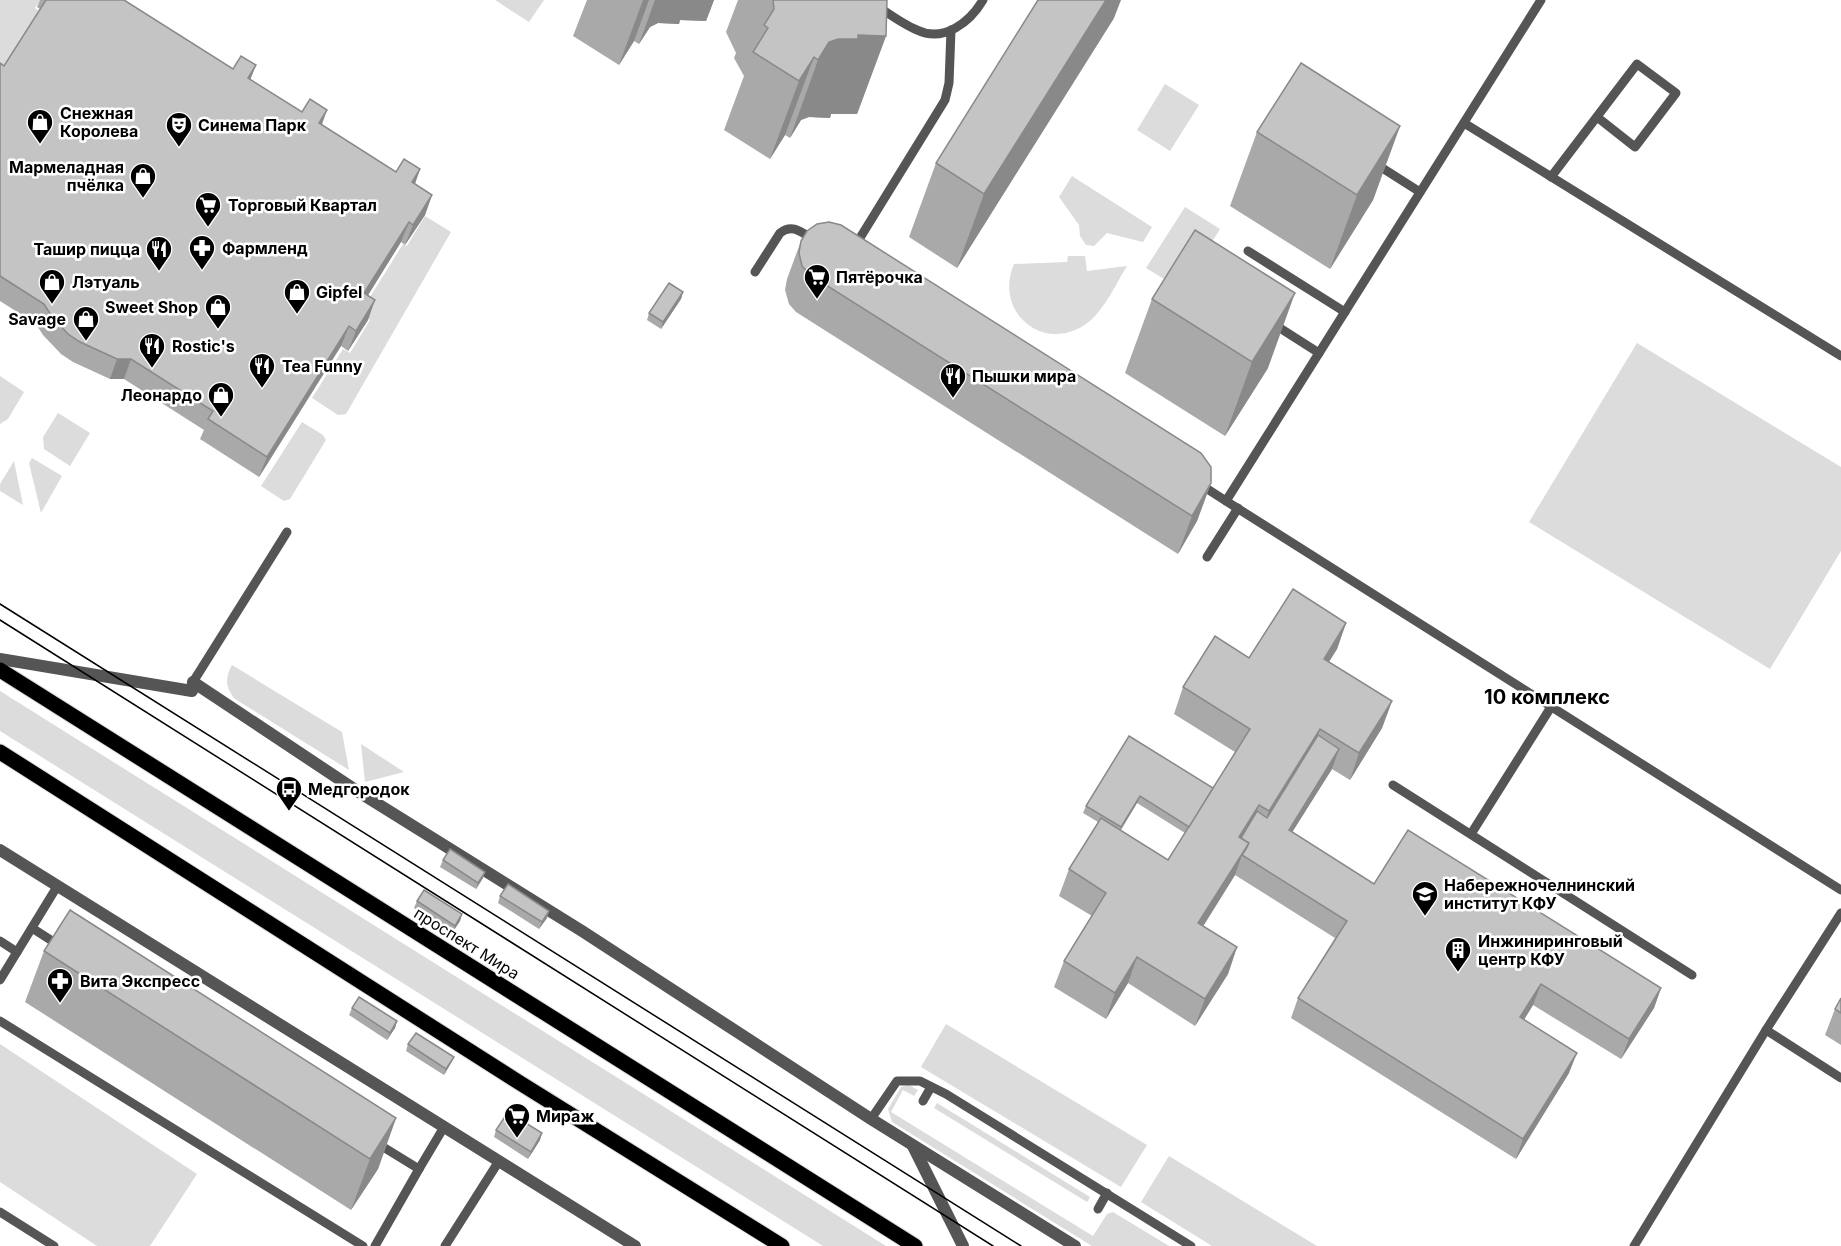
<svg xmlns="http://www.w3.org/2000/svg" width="1841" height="1246" font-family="Inter,sans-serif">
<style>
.green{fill:#dcdcdc}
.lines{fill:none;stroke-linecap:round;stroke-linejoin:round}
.primary-casing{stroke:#dbdbdb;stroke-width:17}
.service{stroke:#555;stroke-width:9}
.minor{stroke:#555;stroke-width:12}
.primary{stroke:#000;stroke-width:15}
.tram{stroke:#000;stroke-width:1.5}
.wall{fill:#a9a9a9;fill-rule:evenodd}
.shaded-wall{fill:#898989}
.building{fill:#c4c4c4;stroke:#898989;stroke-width:1.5}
.labels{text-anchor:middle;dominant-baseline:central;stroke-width:5;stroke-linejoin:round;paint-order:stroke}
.poi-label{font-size:16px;font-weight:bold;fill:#000;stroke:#fff;text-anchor:start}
.street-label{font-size:16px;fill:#000;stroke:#fff}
.quarter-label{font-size:20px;font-weight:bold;fill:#000;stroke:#fff}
</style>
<rect width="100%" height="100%" fill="#fff"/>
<g class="green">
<path d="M0 0H40L35 8 41 12 0 78Z"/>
<path d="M495 0H544L529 22Z"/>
<path d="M1165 84 1199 105 1170 151 1137 130Z"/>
<path d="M1072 176 1152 227 1143 242 1107 233 1094 246 1086 245 1080 236 1079 225 1059 197Z"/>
<path d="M1185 207 1220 229 1182 290 1146 268Z"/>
<path d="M425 216 451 232 346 414 338 415 312 398 343 349 350 353 370 320 360 313 403 244 407 246Z"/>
<path d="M1068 256H1085L1087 271 1127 266C1115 285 1103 314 1083 326 1040 352 994 310 1014 264L1067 262Z"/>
<path d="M1637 343 1841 467V551L1770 669 1529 522Z"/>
<path d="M0 376 24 392 8 419 0 424Z"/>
<path d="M58 413 90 433 70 466 44 449 43 437Z"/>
<path d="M302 422 323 435 326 440 290 499 284 501 261 486Z"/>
<path d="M32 458 62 476 41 513 29 463Z"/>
<path d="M14 461 23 505 0 491V484Z"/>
<path d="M232 665 342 732 349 770 235 699C225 687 225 678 232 665Z"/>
<path d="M0 691 886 1246H823L0 731Z"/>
<path d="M361 744 404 772 365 782Z"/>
<path d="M946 1024 1147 1145 1121 1187 921 1067Z"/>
<path d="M0 1044 197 1174 150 1246H97L0 1182Z"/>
<path d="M909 1085 918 1090 914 1096 903 1090 891 1112 1093 1236 1107 1214 1113 1212 1169 1246H1092L892 1122 888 1109 901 1087Z"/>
<path d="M937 1103 1090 1197 1087 1202 934 1108Z"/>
<path d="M1169 1156 1317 1246H1212L1141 1202Z"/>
</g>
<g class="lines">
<g class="primary-casing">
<g id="primary">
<path d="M0 670 915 1246"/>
<path d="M0 752 520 1083 782 1246"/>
</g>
</g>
<g class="service">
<path d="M868 0C884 10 900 23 917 30 944 43 970 22 983 0"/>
<path d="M1464 123 1841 356"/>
<path d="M1376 164 1420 192"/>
<path d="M1551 177 1637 64 1676 93 1635 147 1597 117"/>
<path d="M855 246 945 100 949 83 951 30"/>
<path d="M1248 251 1345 312"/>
<path d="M755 272 780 233C793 223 802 233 814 240"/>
<path d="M1272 323 1319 353"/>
<path d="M1198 483 1226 501 1541 0"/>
<path d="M1226 501 1841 890"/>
<path d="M1207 557 1238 508"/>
<path d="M193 682 287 532"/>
<path d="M1393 785 1692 975"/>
<path d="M1471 834 1551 707"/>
<path d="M32 928 60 946"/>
<path d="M0 941 17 952"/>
<path d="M0 980 58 885"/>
<path d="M0 1021 363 1246"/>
<path d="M1766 1030 1841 1078"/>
<path d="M923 1101 931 1087"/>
<path d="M871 1119 897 1081H920L946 1094 1191 1246"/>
<path d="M419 1169 444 1127"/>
<path d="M1098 1209 1107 1193"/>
<path d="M0 1212 54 1246"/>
<path d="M375 1246 419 1169 375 1142"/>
<path d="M445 1246 499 1161"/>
<path d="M1634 1246 1766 1030 1841 913"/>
</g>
<g class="minor">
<path d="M0 659 192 691 193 682 357 791 582 931 871 1119 1075 1246"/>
<path d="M0 850 635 1246"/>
<path d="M913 1146 963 1246"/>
</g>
<use href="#primary" class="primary"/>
<g class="tram">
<path d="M0 604 1021 1246"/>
<path d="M0 620 993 1246"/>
</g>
</g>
<g class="wall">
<path d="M40 0H124L233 69 256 65 250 80 396 172 420 169 415 184 432 195 425 215 405 245 401 242 368 295V320L348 351 341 346 259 477 200 439 204 430 124 379H110L73 362 61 354 43 335 36 324 0 301V63L4 66 40 9 37 7Z"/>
<path d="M587 0H714L706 21 680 20 679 24 658 23 650 27 639 44 634 41 619 65 573 36Z"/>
<path d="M738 0H887L886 36 857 114H831L830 118 809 117 801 120 790 138 785 135 770 159 724 130 744 76 734 58 736 53 726 32Z"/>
<path d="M1114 18 957 268 909 237 936 163Z"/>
<path d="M1400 126 1373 200 1330 269 1230 206 1257 132Z"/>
<path d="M801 241 1211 483 1197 521 1178 554 796 312 789 304 785 290 787 279Z"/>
<path d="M683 292 681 299 661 329 647 320 649 313Z"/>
<path d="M1152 299 1268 368 1225 436 1125 373Z"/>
<path d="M1346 623 1337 649 1329 662 1392 701 1382 728 1350 780 1332 769 1292 832 1374 884 1661 988 1654 1008 1621 1059 1533 1005 1524 1020 1569 1073 1516 1159 1291 1018 1298 998 1335 938 1235 875 1203 926 1237 947 1228 974 1195 1026 1128 983 1106 1019 1054 987 1064 961 1092 916 1059 896 1069 869 1098 822 1083 813 1086 806 1129 736 1213 788 1235 752 1174 714 1183 687 1249 658ZM1137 803 1185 833 1168 860 1121 830Z"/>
<path d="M443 860 485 872 483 878 476 889 440 867Z"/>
<path d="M500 896 549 911 547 918 539 929 498 903Z"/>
<path d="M417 901 462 914 460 921 452 933 414 908Z"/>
<path d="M44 951 396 1118 378 1169 351 1210 25 1002Z"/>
<path d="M1841 998V1045L1825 1035 1835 1009Z"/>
<path d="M352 1008 397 1021 395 1028 387 1040 349 1015Z"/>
<path d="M408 1044 454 1057 451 1063 444 1075 406 1051Z"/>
<path d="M496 1130 540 1140 528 1159 494 1137Z"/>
</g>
<g class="shaded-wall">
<path d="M643 0H649L634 41 619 65Z"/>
<path d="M655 0H714L706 21 680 20 679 24 658 23 650 27 639 44Z"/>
<path d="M1106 0H1121L1114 18 957 268 984 194Z"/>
<path d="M858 35 886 36 857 114H831L830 118 809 117 801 120 790 138 818 60 829 42 838 39Z"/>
<path d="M814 57 785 135 770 159 799 81Z"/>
<path d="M256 65 248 85V78Z"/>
<path d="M327 110 320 130 319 123Z"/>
<path d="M1400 126 1373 200 1330 269 1357 195Z"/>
<path d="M420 169 413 189 412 182Z"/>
<path d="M432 195 425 215 405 245 413 225Z"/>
<path d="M409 222 401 242 357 313 364 293Z"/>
<path d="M683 292 681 299 661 329 663 322Z"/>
<path d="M1295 293 1268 368 1225 436 1252 362Z"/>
<path d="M375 300 368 320 348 351 356 331Z"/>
<path d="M349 326 341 346 259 477 267 457Z"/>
<path d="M117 359H131L124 379H110Z"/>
<path d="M1211 483 1197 521 1178 554 1192 516Z"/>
<path d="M1346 623 1337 649 1314 685 1324 659Z"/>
<path d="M1392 701 1382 728 1350 780 1359 753Z"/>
<path d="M1320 729 1311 755 1259 838 1269 811Z"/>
<path d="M1339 749 1332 769 1281 850 1289 830Z"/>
<path d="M1140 796 1137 803 1118 834 1121 827Z"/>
<path d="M1259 805 1250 831 1241 846 1239 837Z"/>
<path d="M1249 843 1244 856 1242 855 1235 875 1189 949 1198 923Z"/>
<path d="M485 872 483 878 476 889 478 883Z"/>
<path d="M549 911 547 918 539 929 542 922Z"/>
<path d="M462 914 460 921 452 933 455 926Z"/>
<path d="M1237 947 1228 974 1195 1026 1205 999Z"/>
<path d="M1137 957 1128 983 1106 1019 1115 993Z"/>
<path d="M1541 984 1533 1005 1513 1037 1520 1017Z"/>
<path d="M1661 988 1654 1008 1621 1059 1629 1039Z"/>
<path d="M397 1021 395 1028 387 1040 390 1033Z"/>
<path d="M1577 1053 1569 1073 1516 1159 1523 1139Z"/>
<path d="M454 1057 451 1063 444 1075 446 1069Z"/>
<path d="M396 1118 378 1169 351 1210 370 1159Z"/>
<path d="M542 1133 540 1140 528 1159 531 1152Z"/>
</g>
<g class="building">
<path d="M46 0H124L233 69 241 56 256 65 248 78 302 112 310 99 327 110 319 123 396 172 404 159 420 169 412 182 432 195 413 225 409 222 364 293 375 300 356 331 349 326 267 457 208 419 213 411 131 359H117L80 342 68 334 51 315 44 304 0 276V63L4 66Z"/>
<path d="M773 0H887L886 36 858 35V39H838L829 42 818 60 814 57 799 81 753 52 768 28 764 25 774 9Z"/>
<path d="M1038 0H1106L984 194 936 163Z"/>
<path d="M1301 63 1400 126 1357 195 1257 132Z"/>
<path d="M829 222 841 225 1201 453 1211 467V483L1192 516 810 275 802 266 799 253 801 241 807 231 817 224Z"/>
<path d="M1195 230 1295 293 1252 362 1152 299Z"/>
<path d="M669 283 683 292 663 322 649 313Z"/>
<path d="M1293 589 1346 623 1324 659 1392 701 1359 753 1320 729 1269 811 1259 805 1239 837 1249 843 1198 923 1237 947 1205 999 1137 957 1115 993 1064 961 1106 893 1069 869 1101 818 1168 860 1250 729 1183 687 1215 636 1249 658Z"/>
<path d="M1318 735 1339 749 1289 830 1374 884 1408 830 1661 988 1629 1039 1541 984 1520 1017 1577 1053 1523 1139 1298 998 1347 921 1242 855 1246 849 1249 843 1241 838 1257 811 1267 818Z"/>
<path d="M1129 736 1213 788 1189 827 1140 796 1121 827 1086 806Z"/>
<path d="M450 849 485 872 478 883 443 860Z"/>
<path d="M508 884 549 911 542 922 500 896Z"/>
<path d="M424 890 462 914 455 926 417 901Z"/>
<path d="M70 910 396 1118 370 1159 44 951Z"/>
<path d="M359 997 397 1021 390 1033 352 1008Z"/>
<path d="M1841 998V1013L1835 1009Z"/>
<path d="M416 1033 454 1057 446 1069 408 1044Z"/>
<path d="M508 1112 542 1133 531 1152 496 1130Z"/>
</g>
<defs>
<g id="shop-pin" transform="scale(1.35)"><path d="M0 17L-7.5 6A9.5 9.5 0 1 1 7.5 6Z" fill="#000" stroke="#fff"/><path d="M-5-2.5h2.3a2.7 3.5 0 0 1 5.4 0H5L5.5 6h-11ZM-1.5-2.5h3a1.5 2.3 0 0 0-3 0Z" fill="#fff"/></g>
<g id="theatre-pin" transform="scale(1.35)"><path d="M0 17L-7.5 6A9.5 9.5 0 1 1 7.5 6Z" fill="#000" stroke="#fff"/><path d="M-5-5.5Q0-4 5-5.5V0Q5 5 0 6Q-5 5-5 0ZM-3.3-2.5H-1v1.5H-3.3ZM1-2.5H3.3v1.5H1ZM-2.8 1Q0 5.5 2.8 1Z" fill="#fff"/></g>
<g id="supermarket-pin" transform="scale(1.35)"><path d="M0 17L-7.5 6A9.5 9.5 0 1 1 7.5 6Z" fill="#000" stroke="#fff"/><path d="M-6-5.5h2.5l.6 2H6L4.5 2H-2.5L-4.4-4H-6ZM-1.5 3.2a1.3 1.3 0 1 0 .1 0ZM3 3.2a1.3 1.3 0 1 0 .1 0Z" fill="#fff"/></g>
<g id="pharmacy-pin" transform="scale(1.35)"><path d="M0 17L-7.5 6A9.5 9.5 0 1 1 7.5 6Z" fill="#000" stroke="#fff"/><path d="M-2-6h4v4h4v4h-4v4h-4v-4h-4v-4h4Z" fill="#fff"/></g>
<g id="restaurant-pin" transform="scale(1.35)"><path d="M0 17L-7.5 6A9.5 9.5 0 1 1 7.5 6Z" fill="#000" stroke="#fff"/><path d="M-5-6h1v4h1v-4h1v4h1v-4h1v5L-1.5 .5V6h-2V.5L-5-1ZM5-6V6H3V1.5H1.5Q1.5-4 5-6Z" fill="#fff"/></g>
<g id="bus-pin" transform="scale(1.35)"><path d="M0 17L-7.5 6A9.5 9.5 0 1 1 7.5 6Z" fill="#000" stroke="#fff"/><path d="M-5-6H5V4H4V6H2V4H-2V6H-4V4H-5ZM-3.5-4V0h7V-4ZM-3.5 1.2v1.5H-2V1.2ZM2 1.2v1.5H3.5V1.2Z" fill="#fff"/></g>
<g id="university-pin" transform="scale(1.35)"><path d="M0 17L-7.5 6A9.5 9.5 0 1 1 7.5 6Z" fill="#000" stroke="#fff"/><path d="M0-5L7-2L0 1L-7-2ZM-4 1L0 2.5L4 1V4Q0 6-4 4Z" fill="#fff"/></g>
<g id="building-pin" transform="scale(1.35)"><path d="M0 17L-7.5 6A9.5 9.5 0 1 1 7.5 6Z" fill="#000" stroke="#fff"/><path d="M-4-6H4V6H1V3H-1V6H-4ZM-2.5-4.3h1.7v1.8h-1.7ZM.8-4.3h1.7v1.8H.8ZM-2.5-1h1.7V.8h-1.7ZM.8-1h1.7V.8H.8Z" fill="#fff"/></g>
</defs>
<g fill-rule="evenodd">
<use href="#shop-pin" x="40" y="122"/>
<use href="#theatre-pin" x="179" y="125"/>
<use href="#shop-pin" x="143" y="176"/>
<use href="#supermarket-pin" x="208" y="205"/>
<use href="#pharmacy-pin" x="202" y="248"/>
<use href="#restaurant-pin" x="159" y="249"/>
<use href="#supermarket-pin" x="817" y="277"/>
<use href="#shop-pin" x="52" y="282"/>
<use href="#shop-pin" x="297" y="292"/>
<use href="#shop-pin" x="218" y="307"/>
<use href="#shop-pin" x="86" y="319"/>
<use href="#restaurant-pin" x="152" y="346"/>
<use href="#restaurant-pin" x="262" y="366"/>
<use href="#restaurant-pin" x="953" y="376"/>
<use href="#shop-pin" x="221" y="395"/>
<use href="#bus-pin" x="289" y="789"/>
<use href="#university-pin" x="1425" y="894"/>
<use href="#building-pin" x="1458" y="950"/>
<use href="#pharmacy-pin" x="60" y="981"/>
<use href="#supermarket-pin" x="517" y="1116"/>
</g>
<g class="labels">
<g class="poi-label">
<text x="60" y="113">Снежная<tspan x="60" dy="18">Королева</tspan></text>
<text x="198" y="125">Синема Парк</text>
<text x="124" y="167" text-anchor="end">Мармеладная<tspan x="124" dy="18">пчёлка</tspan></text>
<text x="228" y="205">Торговый Квартал</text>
<text x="222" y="248">Фармленд</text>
<text x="140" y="249" text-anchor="end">Ташир пицца</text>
<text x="836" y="277">Пятёрочка</text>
<text x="72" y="282">Лэтуаль</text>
<text x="316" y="292">Gipfel</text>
<text x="198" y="307" text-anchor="end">Sweet Shop</text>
<text x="66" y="319" text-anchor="end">Savage</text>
<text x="172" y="346">Rostiс's</text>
<text x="282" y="366">Tea Funny</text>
<text x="972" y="376">Пышки мира</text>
<text x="202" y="395" text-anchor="end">Леонардо</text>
<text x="308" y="789">Медгородок</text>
<text x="1444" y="885">Набережночелнинский<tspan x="1444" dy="18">институт КФУ</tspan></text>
<text x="1478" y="941">Инжиниринговый<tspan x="1478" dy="18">центр КФУ</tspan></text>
<text x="80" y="981">Вита Экспресс</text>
<text x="536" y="1116">Мираж</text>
</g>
<g class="street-label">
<text transform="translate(467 943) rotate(32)">проспект Мира</text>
</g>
<g class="quarter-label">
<text x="1547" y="697">10 комплекс</text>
</g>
</g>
</svg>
